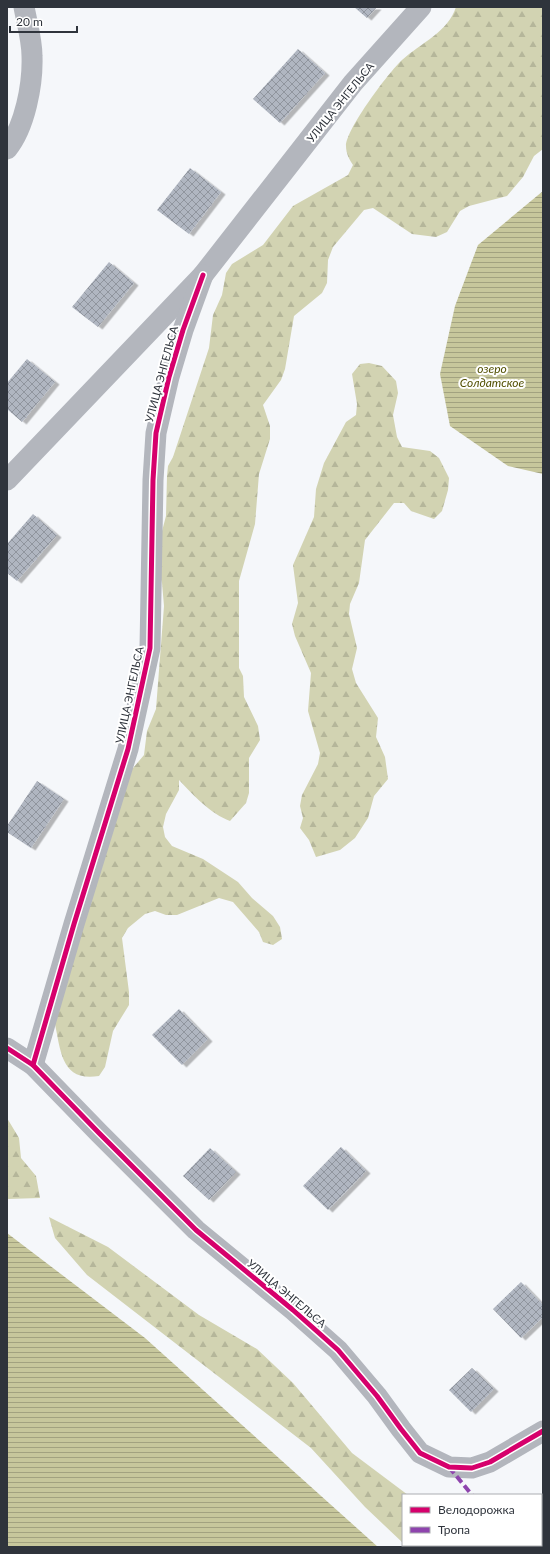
<svg xmlns="http://www.w3.org/2000/svg" width="550" height="1554" font-family="Lato,sans-serif">
<style>
.forest{fill:url(#forest-firs)}
.water{fill:url(#water-rules)}
.building{fill:url(#building-cross-hatch);filter:url(#shadow)}
.lines{fill:none;stroke-linecap:round;stroke-linejoin:round}
.minor{stroke:#b3b6bd;stroke-width:21}
.quiet{stroke:#8e44ad;stroke-width:4;stroke-dasharray:8 4;stroke-linecap:butt}
.cycleway-casing{stroke:#fff;stroke-width:8}
.cycleway{stroke:#d6006c;stroke-width:5}
.labels{text-anchor:middle;dominant-baseline:central;stroke-width:4;stroke-linejoin:round;paint-order:stroke}
.street-label{font-size:11px;fill:#2f343c;stroke:#fff}
.water-label{font-size:12px;font-style:italic;fill:#514f00;stroke:#fff}
</style>
<defs>
<pattern id="forest-firs" width="22" height="20" patternUnits="userSpaceOnUse"><rect width="22" height="20" fill="#d2d3b2"/><path d="M5 1l3.5 6h-7zM16 11l3.5 6h-7z" fill="#b5b69a"/></pattern>
<pattern id="water-rules" width="6" height="5" patternUnits="userSpaceOnUse"><rect width="6" height="5" fill="#c7c79c"/><path d="M0 2.5h6" fill="none" stroke="#a2a280"/></pattern>
<pattern id="building-cross-hatch" width="8" height="8" patternUnits="userSpaceOnUse"><rect width="8" height="8" fill="#b0b6c1"/><path d="M0 0l8 8M0 8l8-8" fill="none" stroke="#90959e"/></pattern>
<filter id="shadow"><feDropShadow dx="4.5" dy="2.5" stdDeviation="0" flood-color="#0004"/></filter>
</defs>
<rect width="100%" height="100%" fill="#f5f7fa"/>
<g class="forest">
<path d="M456 7H543V149L534 156 523 177 507 196 469 206 460 211 447 232 436 237 412 234 373 208 364 210 333 247 328 260 327 283 322 293 294 316 285 369 281 380 263 405 270 426V439L259 474 255 524 239 581V668L243 676 244 697 258 726 260 740 249 758V793L246 803 230 821C211 814 193 795 179 780V790L166 814 163 827 165 837 172 846 203 859 238 882 252 898 273 916 280 927 282 939 273 945 263 942 259 932 233 902 219 898 177 915H166L155 911 145 914 128 928 122 938 129 992V1005L113 1031 105 1067 99 1076C62 1082 61 1053 55 1024L123 780 144 755 147 731 156 709 164 606 162 583 156 562 157 550 166 516 167 476 168 466 173 457 209 348 213 315 222 295 226 273 232 264 263 245 293 206 348 175 353 165C349 159 346 153 346 146 346 129 389 72 402 60 421 43 448 32 456 7Z"/>
<path d="M369 363 382 366 396 381 398 393 393 415 397 437 402 447 430 451 439 458 449 478 448 490 442 511 434 519 411 511 404 503H394L365 540 359 583 350 604 349 614 357 648 352 669 356 683 378 718 376 737 385 757 388 779 374 796 368 818 355 838 340 850 316 857 309 840 300 828 303 818 300 806 302 795 318 764 320 753 308 711 311 673 295 636 292 624 298 603 293 565 314 517 316 489 324 463 346 422 356 415 357 404 352 374 360 364Z"/>
<path d="M7 1118 19 1138 21 1158 36 1176 40 1198 7 1199Z"/>
<path d="M49 1217 108 1247 199 1315 257 1349 293 1383 352 1453 408 1495H403V1543L365 1507 311 1448 87 1275 55 1238Z"/>
</g>
<g class="water">
<path d="M543 191V474L508 466 450 426 440 374 455 306 478 245Z"/>
<path d="M7 1233 145 1338 378 1547H7Z"/>
</g>
<g class="building">
<path d="M354 7H377L367 18Z"/>
<path d="M298 49 325 73 280 123 253 99Z"/>
<path d="M190 168 221 192 189 234 157 210Z"/>
<path d="M109 262 134 283 98 327 72 307Z"/>
<path d="M27 359 55 382 22 422 7 409V383Z"/>
<path d="M33 514 57 535 17 581 7 573V544Z"/>
<path d="M37 781 64 799 31 848 7 832V826Z"/>
<path d="M179 1009 208 1039 182 1065 152 1035Z"/>
<path d="M341 1147 366 1171 328 1210 303 1186Z"/>
<path d="M210 1148 236 1172 209 1200 183 1176Z"/>
<path d="M521 1282 543 1305V1317L521 1338 493 1309Z"/>
<path d="M472 1368 494 1389 471 1412 449 1390Z"/>
</g>
<g class="lines">
<g class="minor">
<path d="M7 149C25 127 33 84 32 56 32 40 27 23 24 7"/>
<path d="M7 480 203 275 353 83 421 7"/>
<path d="M7 1048 33 1065 99 1133 196 1230 293 1310 338 1350 377 1396 401 1429 420 1453 449 1467 472 1468 490 1462 543 1431"/>
<path d="M33 1065 74 924 128 749 150 648 153 480 156 433 169 377 183 330 203 275"/>
</g>
<g class="quiet">
<path d="M449 1467 472 1495"/>
<path d="M528 1545 530 1547"/>
</g>
<g class="cycleway-casing">
<g id="cycleway">
<path d="M7 1048 33 1065 99 1133 196 1230 293 1310 338 1350 377 1396 401 1429 420 1453 449 1467 472 1468 490 1462 543 1431"/>
<path d="M33 1065 74 924 128 749 150 648 153 480 156 433 169 377 183 330 203 275"/>
</g>
</g>
<use href="#cycleway" class="cycleway"/>
</g>
<g class="labels">
<g class="street-label">
<text transform="translate(340 102) rotate(-51)">УЛИЦА ЭНГЕЛЬСА</text>
<text transform="translate(161 374) rotate(-75)">УЛИЦА ЭНГЕЛЬСА</text>
<text transform="translate(129 695) rotate(-78)">УЛИЦА ЭНГЕЛЬСА</text>
<text transform="translate(287 1293) rotate(40)">УЛИЦА ЭНГЕЛЬСА</text>
</g>
<g class="water-label">
<text x="492" y="368">озеро<tspan x="492" dy="14">Солдатское</tspan></text>
</g>
</g>
<rect width="550" height="1554" fill="none" stroke="#2f343c" stroke-width="16"/>
<rect x="402" y="1494" width="140" height="52" fill="#ffffff" stroke="#acaeb1"/>
<rect x="410" y="1507" width="20" height="6" fill="#d6006c" stroke="#acaeb1"/>
<text x="438" y="1514" font-size="12" fill="#2f343c">Велодорожка</text>
<rect x="410" y="1527" width="20" height="6" fill="#8e44ad" stroke="#acaeb1"/>
<text x="438" y="1534" font-size="12" fill="#2f343c">Тропа</text>
<path d="M10 26v6h67v-6" fill="none" stroke="#2f343c" stroke-width="2"/>
<text x="16" y="26" font-size="12" fill="#2f343c" stroke="#ffffff" stroke-width="3" paint-order="stroke">20 m</text>
</svg>
